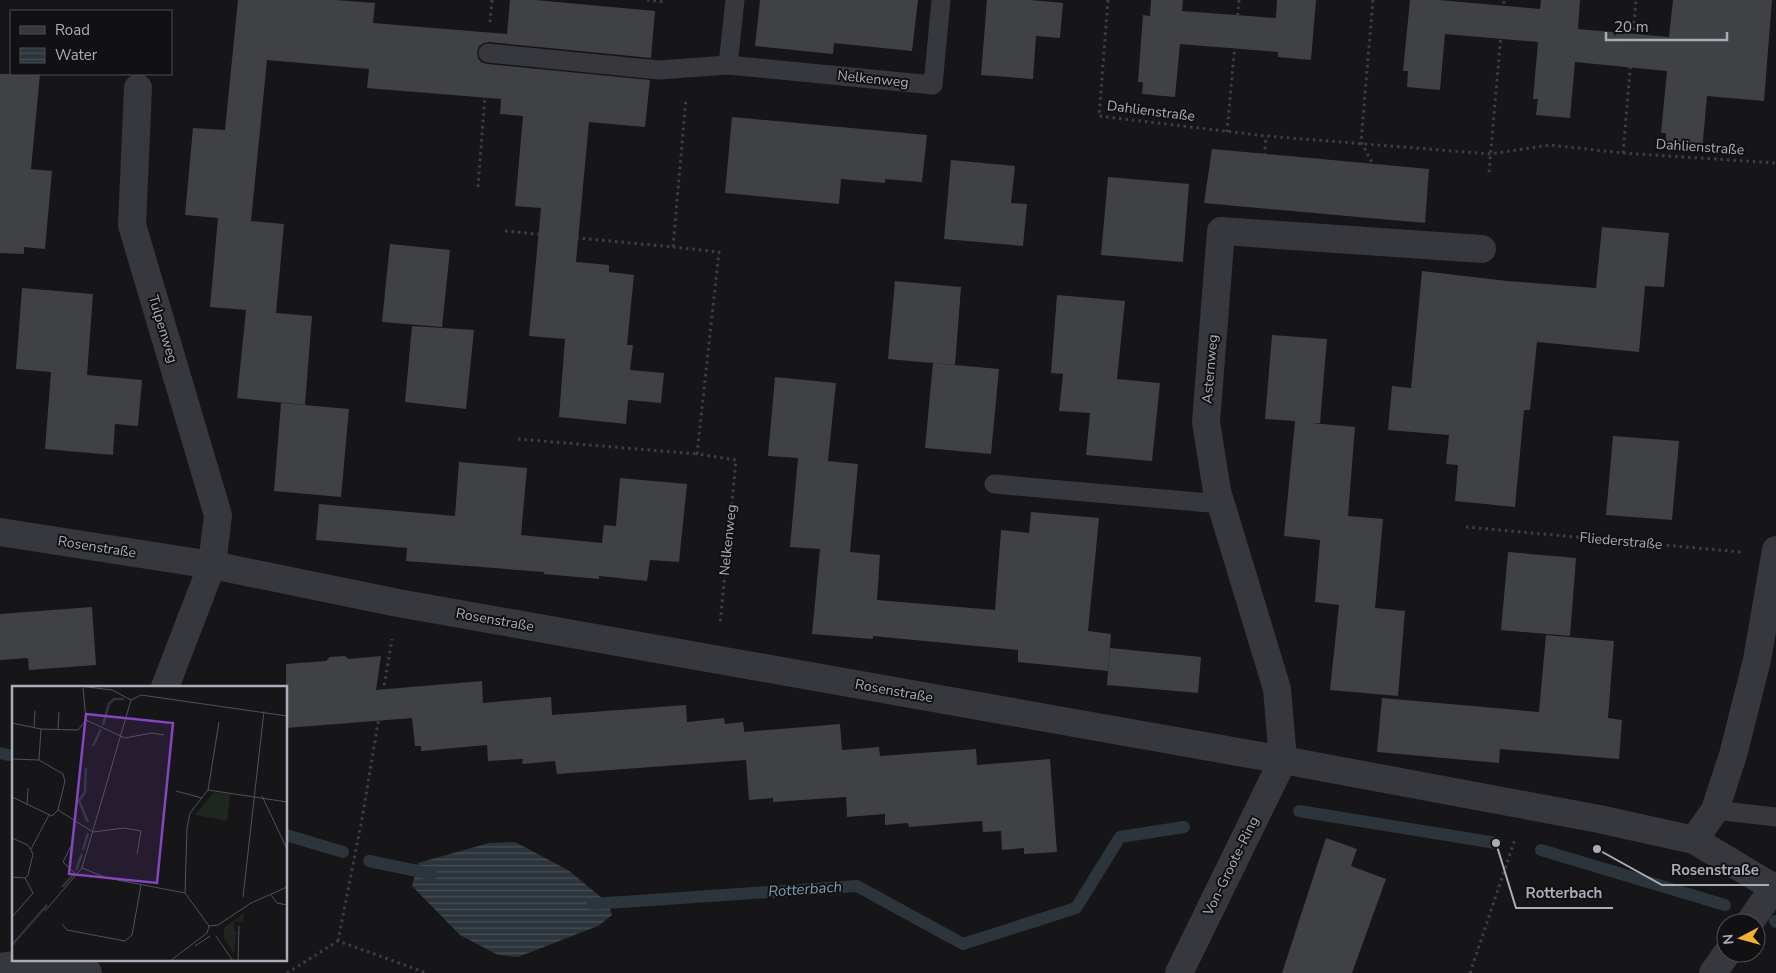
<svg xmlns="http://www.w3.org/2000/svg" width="1776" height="973" font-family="'Nunito Sans',sans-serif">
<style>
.water{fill:url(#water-rules)}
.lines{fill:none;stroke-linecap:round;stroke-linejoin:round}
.stream{stroke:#2c353c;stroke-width:12}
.building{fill:#404145}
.path{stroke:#3d3f44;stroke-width:3;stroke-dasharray:2.5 4;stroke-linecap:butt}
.service{stroke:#37383d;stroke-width:19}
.minor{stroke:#37383d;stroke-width:28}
.labels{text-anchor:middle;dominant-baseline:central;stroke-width:4;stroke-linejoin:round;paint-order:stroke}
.street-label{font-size:14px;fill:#a8adb8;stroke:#111113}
.water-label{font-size:15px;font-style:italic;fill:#7f9bb3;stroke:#111113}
.inset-river{fill:none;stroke:#2c353c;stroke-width:2.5}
.inset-road{fill:none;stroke:#505258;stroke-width:1}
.view{fill:#8446be;fill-opacity:0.15;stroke:#8446be;stroke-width:2.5}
.inset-edge{fill:none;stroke:#a8adb8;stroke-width:2.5}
.leader{fill:none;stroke:#a8adb8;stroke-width:2}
.callout-dot{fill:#a8adb8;stroke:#111113;stroke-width:2}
.callout-label{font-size:15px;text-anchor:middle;font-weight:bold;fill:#a8adb8;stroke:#111113;stroke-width:4;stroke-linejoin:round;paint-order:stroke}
</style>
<defs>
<pattern id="water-rules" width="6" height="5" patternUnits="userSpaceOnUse" patternTransform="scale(1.25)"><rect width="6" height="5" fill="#2c353c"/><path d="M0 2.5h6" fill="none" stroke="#485056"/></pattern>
</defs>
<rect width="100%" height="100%" fill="#161618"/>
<path class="water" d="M515 842 568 870 608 903 612 915 598 926 518 957 498 955 460 935 412 886 418 863 489 843Z"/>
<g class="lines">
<g class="stream">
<path d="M0 753 14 756"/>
<path d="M1299 811 1496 843"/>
<path d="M286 835 343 852"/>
<path d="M1541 850 1725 905"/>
<path d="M369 861 432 874"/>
<path d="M593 904 857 886 963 944 1076 908 1120 837 1184 827"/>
<path d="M1775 921 1776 922"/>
</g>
</g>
<g class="building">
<path d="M238 0H336L375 3 373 23 507 34 510 0H535L655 11 651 58 489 42 484 43 479 46 477 52 478 58 481 62 487 64 650 80 645 127 589 122 576 262 609 265V272L634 275 627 345H633L630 370 664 373 661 403 628 400 626 424 559 417 565 339 529 336 541 208 515 206 523 116 500 114 501 99 367 88 369 69 267 60 251 221 284 224 276 313 312 316 305 405 237 398 246 310 210 307 218 218 185 215 193 128 225 130Z"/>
<path d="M760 0H918L912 51 834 43 833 54 755 46Z"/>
<path d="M987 0H1030L1063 3 1060 38 1036 36 1033 79 981 75Z"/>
<path d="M1151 0H1183L1182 11 1276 18 1277 0H1316L1311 60 1278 57V52L1180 44 1175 97 1142 94 1143 82H1138L1143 15 1150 16Z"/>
<path d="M1410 0H1439L1540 9 1541 0H1580L1578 29 1669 37 1673 0H1772L1764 101 1707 96 1702 152 1665 148 1666 133H1661L1667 71 1575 62 1570 118 1536 115 1538 99H1533L1538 42 1445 34 1440 90 1407 87 1408 71H1403Z"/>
<path d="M0 74H40L31 169 52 171 45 249 24 247V254L0 253Z"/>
<path d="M732 117 927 135 922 182 885 179V183L841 179 839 204 725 193Z"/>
<path d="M1212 149 1429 169 1425 223 1204 203Z"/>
<path d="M951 160 1015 166 1011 203 1027 204 1023 246 944 239Z"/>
<path d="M1108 177 1189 184 1183 262 1101 255Z"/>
<path d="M1602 227 1669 233 1664 287 1645 286 1639 352 1537 342 1530 410H1524L1515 507 1455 501 1458 465 1446 464 1449 435 1388 430 1392 386 1411 388 1422 271 1507 281 1596 288Z"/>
<path d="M390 244 450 250 442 327 382 322Z"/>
<path d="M895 281 961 287 955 365 888 359Z"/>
<path d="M22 288 93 294 87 375 142 380 138 426 115 424 113 455 45 449 51 372 16 369Z"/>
<path d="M1057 295 1125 301 1117 379 1160 383 1152 461 1086 455 1090 413 1059 411 1063 374 1051 373Z"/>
<path d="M412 326 474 330 466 409 405 402Z"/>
<path d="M1272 335 1327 339 1320 423H1312L1355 427 1348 516 1383 519 1375 608 1405 611 1398 696 1330 690 1339 605 1315 602 1320 540 1284 536 1295 421 1265 419Z"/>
<path d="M933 363 999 369 991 454 925 448Z"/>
<path d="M775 377 836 383 828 461 858 464 850 552 880 555 877 600 995 610 1001 530 1029 533 1031 512 1099 518 1088 631 1111 634 1108 671 1018 662V650L873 636V639L812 634 820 549 790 547 798 458 768 456Z"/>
<path d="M281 403 349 409 341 497 274 491Z"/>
<path d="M1613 436 1679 441 1672 520 1606 515Z"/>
<path d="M459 462 527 468 521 535 602 543 604 525 616 526 620 478 687 484 679 562 650 560 647 581 599 576V579L544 574V572L406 561 407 548 316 540 319 504 455 516Z"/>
<path d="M1508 552 1576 558 1570 636 1501 630Z"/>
<path d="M92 607 96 665 29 670 28 658 0 660V614Z"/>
<path d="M1546 635 1614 641 1608 718 1622 720 1619 759 1500 749 1499 763 1377 752 1382 698 1539 712Z"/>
<path d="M1110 648 1201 657 1198 693 1107 685Z"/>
<path d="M345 656 349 659 381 656 376 690 482 681 483 703 551 697 552 715 686 705 687 722 724 718 725 724 743 722 745 738 744 732 840 724 842 750 879 747 880 756 976 749 977 765 1050 759 1057 852 1024 854V848L1002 850 1001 831 983 832 982 821 909 827 908 823 885 825V814L847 817 846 797 773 802V798L749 800 746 760 557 774 555 761 522 764 523 759 488 761 487 745 421 751V746H415L412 718 286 728V664L326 661 330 657Z"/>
<path d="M1326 838 1357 849 1351 866 1386 879 1352 973H1282Z"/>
</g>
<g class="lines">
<g class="path">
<path d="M647 0 665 2"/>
<path d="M1108 0 1099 116 1266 136 1490 154 1550 145 1623 153 1776 163"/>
<path d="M1373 0 1361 142 1376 170"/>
<path d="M490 22 492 0"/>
<path d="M1227 132 1239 0"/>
<path d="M1623 153 1636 0"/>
<path d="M1264 162 1266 136"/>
<path d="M1489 172 1504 0"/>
<path d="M478 187 486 83"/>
<path d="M505 231 673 247 686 98"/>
<path d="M673 247 719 252 697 454 736 460 720 624"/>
<path d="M518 439 697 454"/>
<path d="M1466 527 1741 552"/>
<path d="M338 941 362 819 392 639"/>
<path d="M287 973 338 941 427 973"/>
<path d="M1470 973 1515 839"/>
</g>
<g class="service">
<path d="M488 53 659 70 728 65 933 85 941 0"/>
<path d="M728 65 735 0"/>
<path d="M994 484 1221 504"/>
<path d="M1715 810 1776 817"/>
</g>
<g class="minor">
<path d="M138 88 132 225 218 515 212 565 165 687"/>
<path d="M0 532 212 565 398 603 1283 760 1599 819 1694 840 1776 889"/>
<path d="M1694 840 1715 810 1733 755 1757 660 1776 550"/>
<path d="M1749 923 1774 888"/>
<path d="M63 959 88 973"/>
<path d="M0 967 58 959"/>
<path d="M1179 973 1283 760 1277 689 1217 491 1206 422 1221 231 1482 249"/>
<path d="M1713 973 1727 953"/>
</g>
</g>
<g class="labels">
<g class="street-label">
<text transform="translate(873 79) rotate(6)">Nelkenweg</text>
<text transform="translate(1151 111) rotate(7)">Dahlienstraße</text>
<text transform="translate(1700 147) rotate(4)">Dahlienstraße</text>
<text transform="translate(163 329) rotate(73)">Tulpenweg</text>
<text transform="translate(1210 369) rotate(-85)">Asternweg</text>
<text transform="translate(728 540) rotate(-84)">Nelkenweg</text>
<text transform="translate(1621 541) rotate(5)">Fliederstraße</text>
<text transform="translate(97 547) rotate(9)">Rosenstraße</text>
<text transform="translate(495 620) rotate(10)">Rosenstraße</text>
<text transform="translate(894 691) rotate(10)">Rosenstraße</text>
<text transform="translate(1231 866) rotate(-64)">Von-Groote-Ring</text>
</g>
<g class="water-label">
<text transform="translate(805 889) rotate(-4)">Rotterbach</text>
</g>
</g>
<g transform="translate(12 686)">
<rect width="275" height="275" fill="#161618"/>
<path d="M232 227 231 236 222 235V245L227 247 224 248 222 268 212 252V242Z" fill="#1e261f"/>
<path d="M202 106 218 108 215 135 183 129Z" fill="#1e261f"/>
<path class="inset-river" d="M91 39 97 18 102 13H112M81 60 89 43M74 82 73 106 67 115 76 136M71 164 76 147M64 184 70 168M50 201 61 189M0 259 35 219"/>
<path class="inset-road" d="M67 0 100 4 119 14M119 14 129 9 275 30M74 34 113 52 140 47 152 49M0 37 29 43 66 44 74 34 71 2M22 42 23 25M46 44 47 26M0 73 27 74 51 88 53 95 46 124 40 130 0 111M27 74 29 43M196 104 275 116M164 105 190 112M250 110 275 163M15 119 16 102M46 124 81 146 112 142 129 145 125 168M0 152 16 159 21 168 16 189 13 192 0 191M59 160 51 176 65 189M19 163 37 129M70 182 95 192 173 207 197 240M173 207 175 142 178 127 196 104 207 36M259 209 265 217 275 219M231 211 252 25M33 225 70 182 119 14M0 231 21 207 13 192M50 238 55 244 113 255 120 249 129 199M195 247 197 240 206 239 239 217 275 201M204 250 221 275M183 260 198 250M158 275 195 247M226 275 227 240"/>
<path class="view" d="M74 28 161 37 145 197 57 188Z"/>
<rect width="275" height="275" class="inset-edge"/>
</g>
<path class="leader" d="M1597 849L1662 885H1769M1496 843L1516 908H1613"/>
<g class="callout-dot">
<circle cx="1597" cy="849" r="5"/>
<circle cx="1496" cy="843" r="5"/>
</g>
<g class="callout-label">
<text x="1715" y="875">Rosenstraße</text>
<text x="1564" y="898">Rotterbach</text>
</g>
<rect x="10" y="10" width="162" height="65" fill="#111113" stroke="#4d4f55"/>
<rect x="20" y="26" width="25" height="8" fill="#37383d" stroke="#4d4f55"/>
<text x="55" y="35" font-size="15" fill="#a8adb8">Road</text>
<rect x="20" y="48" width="25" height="15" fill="url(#water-rules)" stroke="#4d4f55"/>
<text x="55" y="60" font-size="15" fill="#a8adb8">Water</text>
<g transform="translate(1741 938) rotate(264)"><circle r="24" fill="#111113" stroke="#4d4f55"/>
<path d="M0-4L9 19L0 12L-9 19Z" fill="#f2b134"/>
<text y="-8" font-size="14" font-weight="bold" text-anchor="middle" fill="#a8adb8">N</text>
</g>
<path d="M1606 32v8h121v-8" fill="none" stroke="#a8adb8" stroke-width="2.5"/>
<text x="1614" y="32" font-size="15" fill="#a8adb8" stroke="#111113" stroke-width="4" paint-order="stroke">20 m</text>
</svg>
